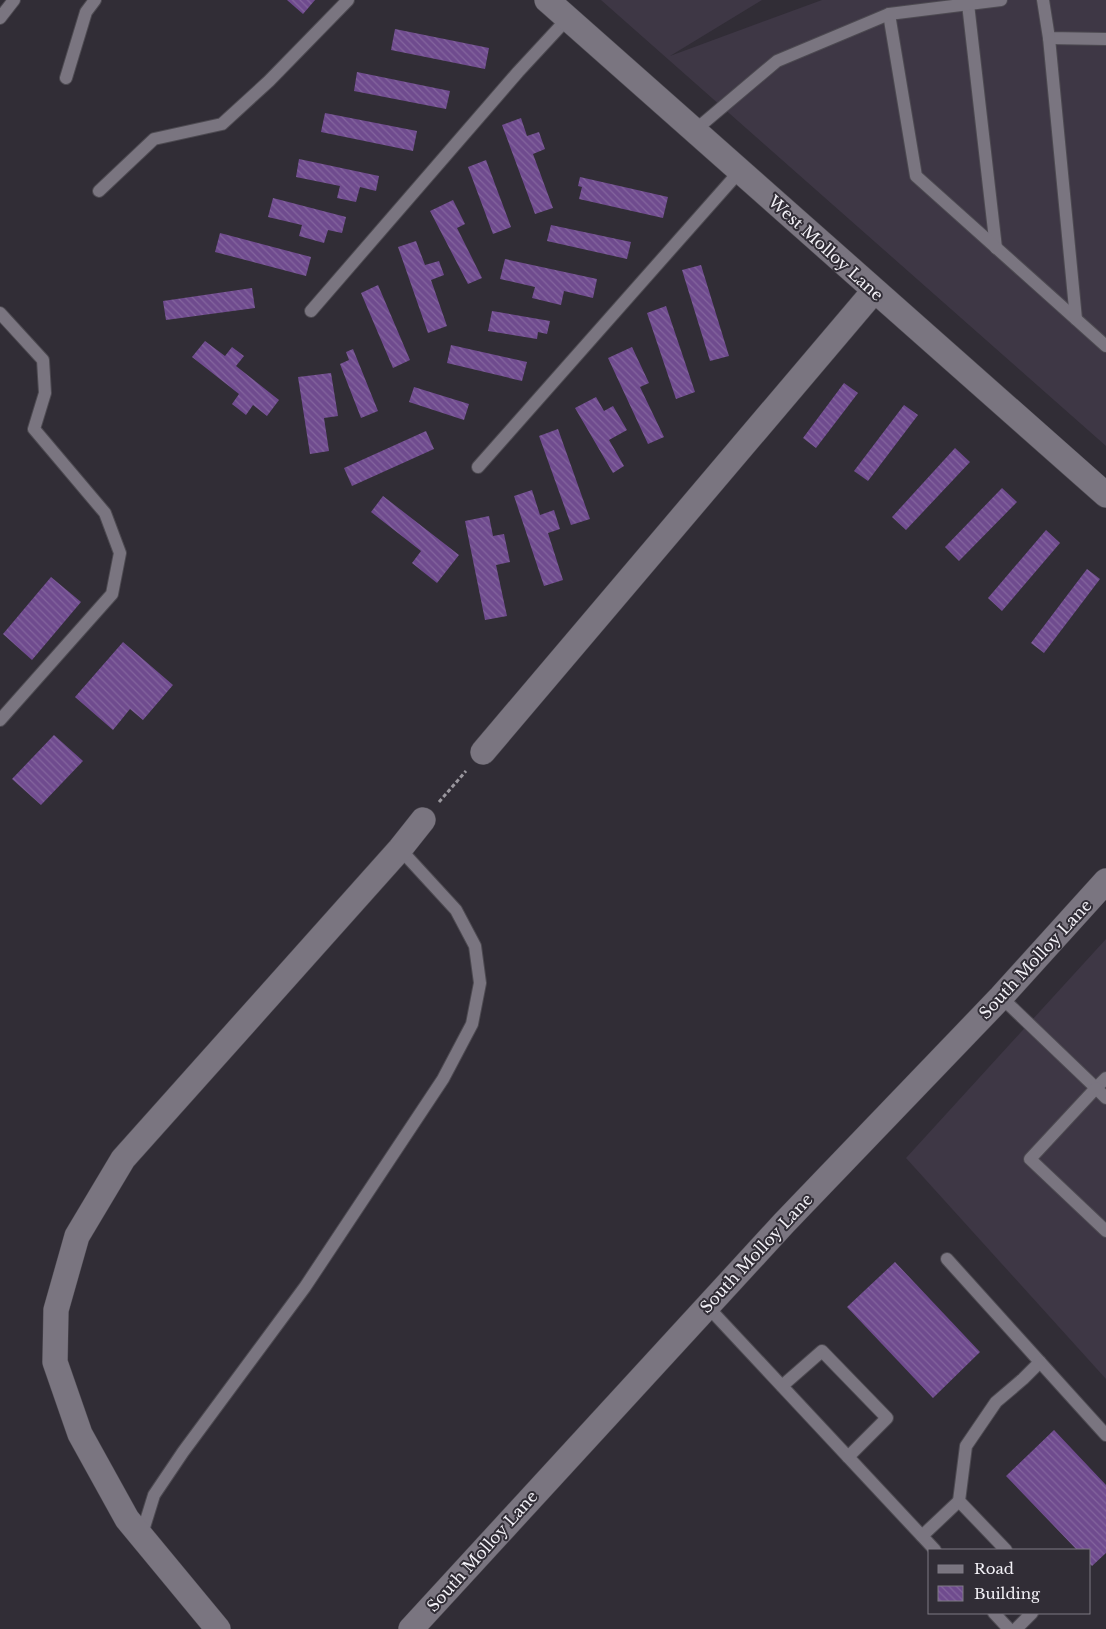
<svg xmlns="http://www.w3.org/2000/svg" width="1106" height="1629" font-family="'Libre Baskerville',serif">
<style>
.built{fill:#3e3745}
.building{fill:url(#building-back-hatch)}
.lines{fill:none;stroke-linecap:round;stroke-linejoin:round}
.service-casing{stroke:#4d4a51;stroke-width:14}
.minor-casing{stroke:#4d4a51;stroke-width:26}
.path{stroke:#9a979e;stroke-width:3;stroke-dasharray:4 2.5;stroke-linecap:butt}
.service{stroke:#7a7580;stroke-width:12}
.minor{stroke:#7a7580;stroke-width:25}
.labels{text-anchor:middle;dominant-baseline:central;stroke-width:4;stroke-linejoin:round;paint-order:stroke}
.street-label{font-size:16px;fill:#f2f0f6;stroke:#312d36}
</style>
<defs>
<pattern id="building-back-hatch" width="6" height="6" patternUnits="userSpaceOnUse" patternTransform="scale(1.25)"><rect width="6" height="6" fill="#6f4b8e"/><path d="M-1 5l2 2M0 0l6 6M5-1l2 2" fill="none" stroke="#84659e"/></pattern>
</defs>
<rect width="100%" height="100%" fill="#312d36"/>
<g class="built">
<path d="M601 0H762L670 56 822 0H1106V446Z"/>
<path d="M1106 939V1379L906 1158Z"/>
</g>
<g class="building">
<path d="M287 0H315L303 14Z"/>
<path d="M395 29 489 48 485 69 391 50Z"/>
<path d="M357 72 450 91 446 109 354 91Z"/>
<path d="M325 113 417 131 413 151 321 132Z"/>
<path d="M521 118 527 136 539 132 545 149 533 154 553 208 535 214 502 125Z"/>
<path d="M299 159 379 176 376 191 360 187 356 202 337 198 340 186 296 177Z"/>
<path d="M486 160 511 227 493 234 468 167Z"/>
<path d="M580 177 668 197 663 218 579 199 582 187 578 186Z"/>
<path d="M273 198 346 217 342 233 328 230 324 243 299 236 302 225 268 217Z"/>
<path d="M453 200 465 224 457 228 482 278 468 284 430 211Z"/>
<path d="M551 225 631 242 627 259 547 241Z"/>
<path d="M220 233 311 257 306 276 215 252Z"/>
<path d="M416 241 425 265 439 261 444 275 431 280 447 326 428 333 398 247Z"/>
<path d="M505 259 597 279 593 298 564 291 561 305 532 298 535 287 500 279Z"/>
<path d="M701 265 729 356 710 361 682 270Z"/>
<path d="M378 285 410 360 393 368 361 293Z"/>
<path d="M252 288 255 308 166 320 163 301Z"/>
<path d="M666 306 695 392 676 399 647 313Z"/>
<path d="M492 311 550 321 547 334 538 332 537 339 488 331Z"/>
<path d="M205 341 225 356 232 347 244 356 236 366 279 400 267 416 253 405 246 415 232 404 239 394 192 357Z"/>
<path d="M451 345 527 362 522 381 447 363Z"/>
<path d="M632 347 649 383 640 387 664 437 648 444 608 358Z"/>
<path d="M353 349 378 411 361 418 340 364 349 360 346 352Z"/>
<path d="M331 373 338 416 324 418 329 451 310 454 298 377Z"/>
<path d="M844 383 858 393 816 448 803 438Z"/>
<path d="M414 387 469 404 464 420 409 402Z"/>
<path d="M596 397 604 411 613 406 627 430 609 440 624 466 613 473 575 408Z"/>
<path d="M904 405 918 415 868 481 854 471Z"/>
<path d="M558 429 590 519 571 525 539 436Z"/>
<path d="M426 431 434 449 352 486 344 468Z"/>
<path d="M955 448 970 462 906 530 892 517Z"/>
<path d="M1002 488 1017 502 959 561 945 547Z"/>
<path d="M532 490 540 515 554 510 560 529 548 533 563 580 544 586 514 496Z"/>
<path d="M383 496 459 555 437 583 412 563 421 551 371 512Z"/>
<path d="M489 516 493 536 504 534 510 562 496 565 507 616 485 620 465 521Z"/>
<path d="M1046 530 1060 543 1002 611 988 598Z"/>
<path d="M1087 569 1100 579 1044 653 1031 643Z"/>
<path d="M51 577 81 602 32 660 3 634Z"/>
<path d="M123 642 173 685 143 720 130 709 113 730 75 697Z"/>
<path d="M54 735 83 761 41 805 12 779Z"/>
<path d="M895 1262 980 1352 933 1398 847 1307Z"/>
<path d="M1054 1430 1106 1485V1553L1092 1566 1090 1564V1550H1077L1006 1476Z"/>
</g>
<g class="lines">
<g class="service-casing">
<g id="service">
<path d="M1043 0 1049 38 1106 39"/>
<path d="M968 4 996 248"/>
<path d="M889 14 916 176 1106 346"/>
<path d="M0 18 14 0"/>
<path d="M1049 38 1076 319"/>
<path d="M66 78 86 12 95 0"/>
<path d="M694 131 777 61 889 14 1001 0"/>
<path d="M99 191 154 139 222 124 269 81 348 0"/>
<path d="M311 311 518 72 568 18"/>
<path d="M0 313 43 360 45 393 34 429 105 513 120 553 112 594 0 720"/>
<path d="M478 467 739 172"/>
<path d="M1001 997 1096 1088 1106 1078"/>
<path d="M1106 1098 1096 1088 1030 1159 1106 1231"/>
<path d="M947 1259 1040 1362"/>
<path d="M707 1306 935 1550"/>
<path d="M782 1386 822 1351 887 1418 848 1457"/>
<path d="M922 1536 959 1501"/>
<path d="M141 1537 154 1495 183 1452 305 1287 443 1079 472 1024 480 983 475 946 456 910 400 849"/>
<path d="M1006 1550 959 1501 966 1446 996 1402 1023 1379 1040 1362 1106 1435"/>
<path d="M994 1613 1009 1629"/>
<path d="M1016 1629 1032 1613"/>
</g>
</g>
<g class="minor-casing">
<g id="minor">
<path d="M547 0 1106 495"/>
<path d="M483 752 874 291"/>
<path d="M218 1629 127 1519 80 1434 55 1362 56 1310 77 1236 123 1159 400 849 423 820"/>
<path d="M411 1629 784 1223 1001 997 1106 881"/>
</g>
</g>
<path class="path" d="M439 802 466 771"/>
<use href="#service" class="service"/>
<use href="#minor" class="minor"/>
</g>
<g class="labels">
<g class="street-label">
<text transform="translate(826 248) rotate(42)">West Molloy Lane</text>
<text transform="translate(1035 959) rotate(-47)">South Molloy Lane</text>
<text transform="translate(756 1253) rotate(-47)">South Molloy Lane</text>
<text transform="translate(482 1551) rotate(-48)">South Molloy Lane</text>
</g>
</g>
<rect x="928" y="1549" width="162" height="65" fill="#312d36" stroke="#7e7b83"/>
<rect x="938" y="1565" width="25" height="8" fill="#7a7580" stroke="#7e7b83"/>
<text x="974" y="1574" font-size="15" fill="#f2f0f6">Road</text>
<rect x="938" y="1586" width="25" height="15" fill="url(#building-back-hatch)" stroke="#7e7b83"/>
<text x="974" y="1599" font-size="15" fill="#f2f0f6">Building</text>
</svg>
